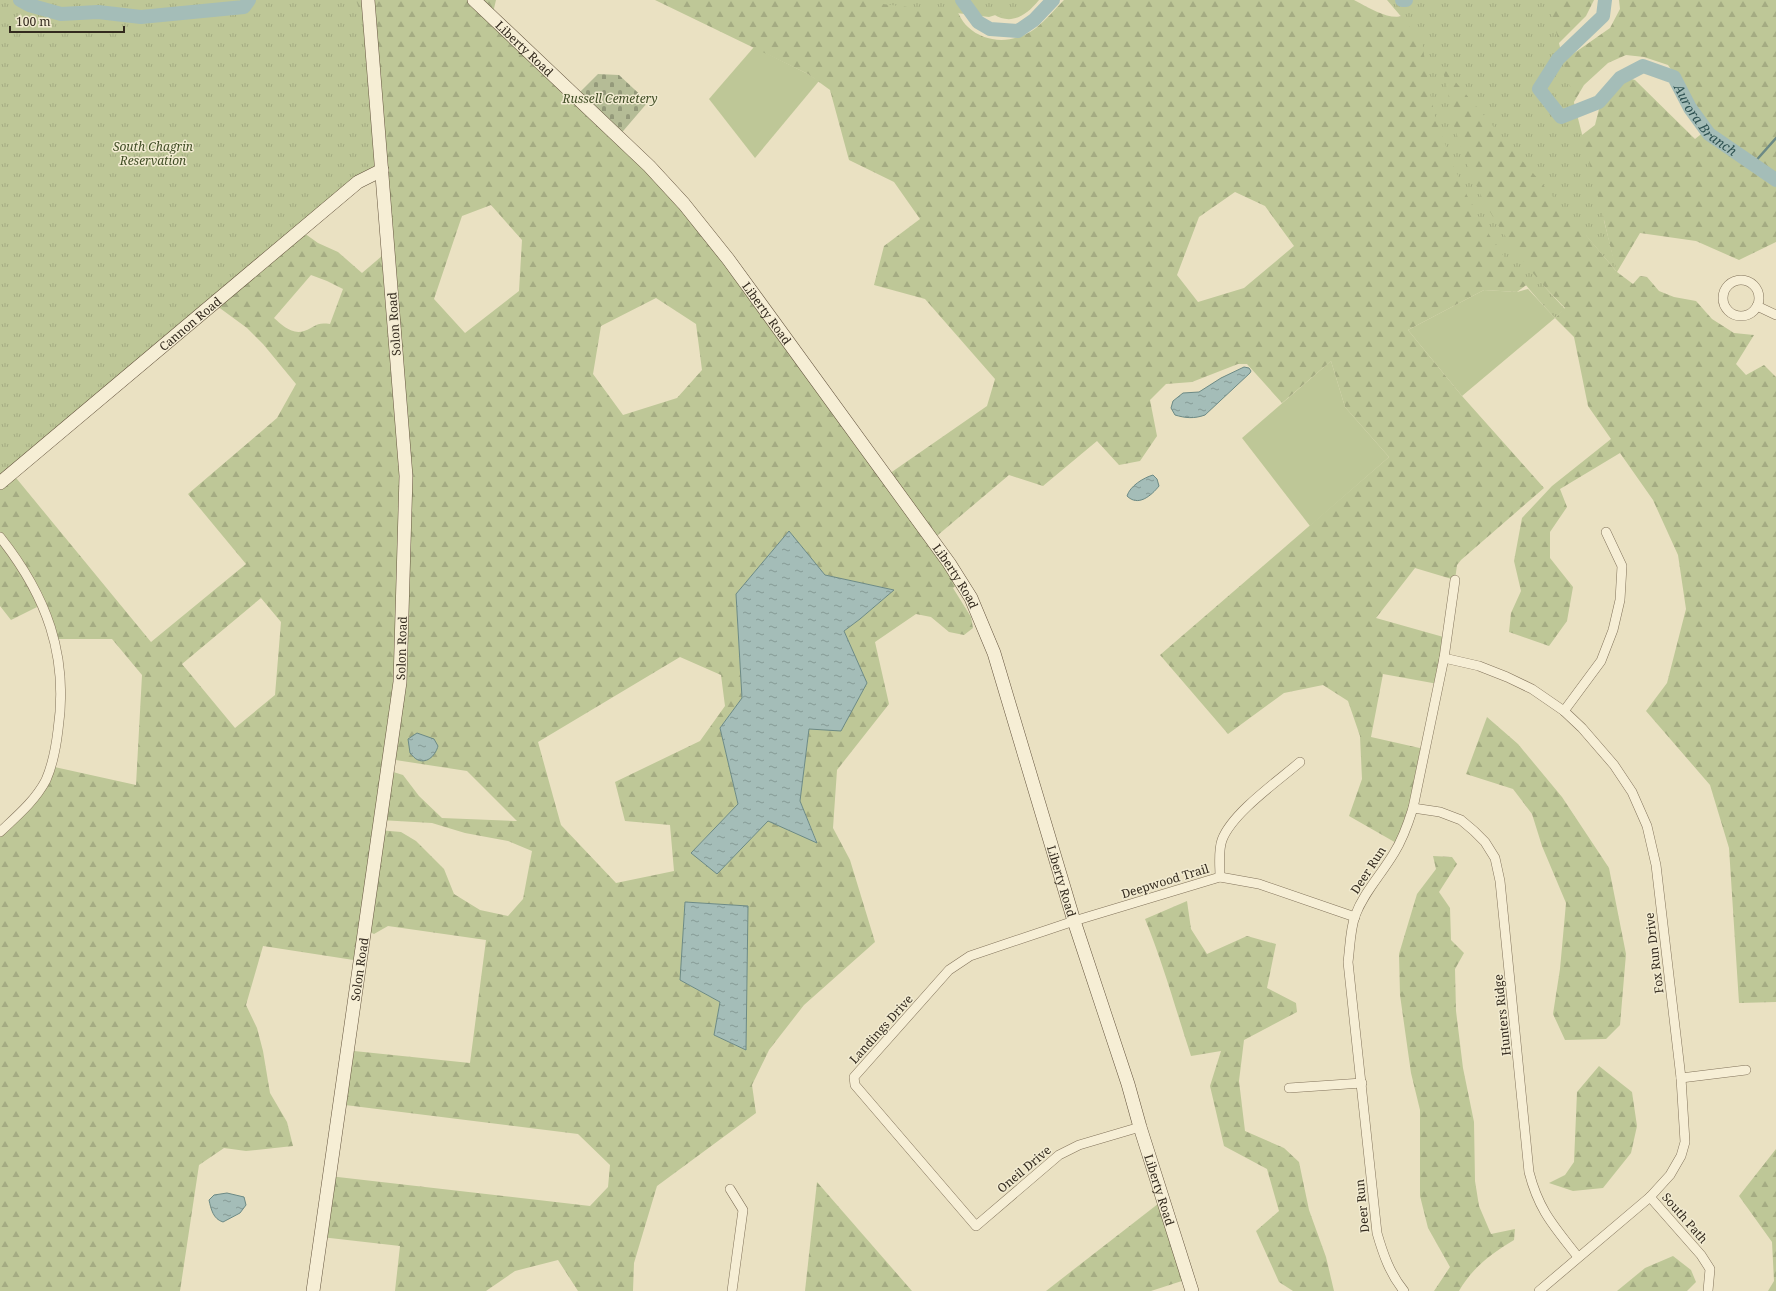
<svg xmlns="http://www.w3.org/2000/svg" width="1776" height="1291" font-family="'Noto Serif',serif">
<style>
.grass{fill:#bec797}
.forest{fill:url(#forest-firs);fill-rule:evenodd}
.cemetery{fill:url(#cemetery-stones)}
.park{fill:url(#park-tufts)}
.water{fill:url(#water-ripples);stroke:#6c8a85}
.lines{fill:none;stroke-linecap:round;stroke-linejoin:round}
.stream{stroke:#6c8a85;stroke-width:2.5}
.river{stroke:#a4bdb8;stroke-width:14}
.street-casing{stroke:#82735b;stroke-width:10}
.secondary-casing{stroke:#64543e;stroke-width:14}
.street{stroke:#f6eed5;stroke-width:9}
.secondary{stroke:#f6eed5;stroke-width:13}
.labels{text-anchor:middle;dominant-baseline:central;stroke-width:3;stroke-linejoin:round;paint-order:stroke}
.street-label{font-size:12px;fill:#332a1e;stroke:#f2ebd1}
.park-label{font-size:12px;font-style:italic;fill:#414e26;stroke:#f2ebd1}
.water-label{font-size:13px;font-style:italic;fill:#2e5252;stroke:#f2ebd1}
</style>
<defs>
<pattern id="forest-firs" width="22" height="20" patternUnits="userSpaceOnUse"><rect width="22" height="20" fill="#bec797"/><path d="M5 1l3.5 6h-7zM16 11l3.5 6h-7z" fill="#a4ab82"/></pattern>
<pattern id="cemetery-stones" width="16" height="16" patternUnits="userSpaceOnUse"><rect width="16" height="16" fill="#b5bc96"/><path d="M2 7V4a2 2 0 0 1 4 0v3zM10 15v-3a2 2 0 0 1 4 0v3z" fill="#94997a"/></pattern>
<pattern id="park-tufts" width="24" height="20" patternUnits="userSpaceOnUse"><rect width="24" height="20" fill="#bec797"/><path d="M3 7l-1-3M5 7V3M7 7l1-3M15 17l-1-3M17 17v-4M19 17l1-3" fill="none" stroke="#a4ab82"/></pattern>
<pattern id="water-ripples" width="26" height="14" patternUnits="userSpaceOnUse"><rect width="26" height="14" fill="#a4bdb8"/><path d="M2 4q2-2 4 0t4 0M15 11q2-2 4 0t4 0" fill="none" stroke="#869a95"/></pattern>
</defs>
<rect width="100%" height="100%" fill="#eae1c2"/>
<g class="grass">
<path d="M978 0H1039C1018 26 999 25 978 0Z"/>
<path d="M754 47 808 74 819 81 755 158 709 99Z"/>
<path d="M1528 289 1555 318 1462 396 1408 330 1484 290 1517 292Z"/>
<path d="M1331 361 1345 407 1389 457 1310 526 1242 438Z"/>
</g>
<g class="forest">
<path d="M268 0H496L492 17 649 166 684 204 728 259 886 476 987 406 995 379 925 299 874 285 884 246 920 219 894 182 849 160 830 90 808 74 655 0H952C956 8 961 21 968 27 986 44 1015 44 1036 28 1046 20 1055 9 1064 0H1354C1384 16 1401 28 1429 0H1594L1586 16 1559 43 1538 52 1527 67 1515 87 1514 104 1527 121 1544 135 1568 141 1582 135 1595 125 1604 89 1611 82 1624 77 1635 80 1695 139 1710 127 1668 65 1644 57 1626 55 1608 63 1584 85 1571 107 1564 112H1555L1547 105 1538 94 1539 82 1547 70 1570 56 1610 28 1620 9 1619 0H1776V242L1739 260 1696 241 1640 233 1617 272 1633 284 1640 276 1647 277 1659 291 1674 297 1696 301 1712 319 1734 333 1754 335 1736 364 1746 375 1764 365 1776 377V1002L1739 1003 1729 848 1710 785 1646 711 1667 683 1686 609 1678 555 1653 500 1620 453 1560 489 1567 507 1550 532V558L1573 587 1567 621 1549 646 1509 632 1511 613 1521 591 1514 561 1522 518 1552 486 1611 439 1588 406 1574 337 1555 318 1565 308 1536 278 1517 292 1484 290 1408 330 1462 396 1544 488 1461 560 1457 565 1455 580 1415 568 1376 618 1447 638 1438 684 1383 674 1371 737 1424 749C1417 781 1415 815 1398 844L1349 816 1362 779 1360 736 1348 701 1323 685 1284 693 1228 734 1160 655 1389 457 1345 407 1331 361 1282 403 1247 364H1238L1192 382 1166 384 1150 400 1157 436 1140 461 1119 465 1097 441 1043 486 1009 475 932 540 961 582 953 588 971 617 973 628 964 635 949 632 931 617 916 614 875 642 889 704 837 770 833 828 850 860 875 942 804 1005 769 1050 752 1085 756 1113 657 1186 634 1263 633 1291H578L558 1260 515 1271 486 1291H395L400 1246 321 1237 329 1176 590 1206 608 1187 610 1165 578 1134 345 1105 354 1051 470 1063 486 940 388 926 374 934 364 929 360 961 263 946 246 1005 257 1028 263 1051 270 1093 287 1122 293 1146 246 1151 224 1148 199 1165 180 1291H0V832C23 811 40 796 50 766L136 785 142 675 112 639H54L43 604 11 620 0 606V2L22 23 80 41 196 35 240 24ZM382 171 389 250 362 273 338 252 318 243 304 233 217 306 247 328 263 344 296 384 277 418 188 494 246 564 151 642 12 473 358 182ZM1235 192 1265 206 1294 246 1244 288 1198 302 1177 275 1199 217ZM491 205 522 240 519 291 465 333 434 299 462 216ZM1603 220H1604L1616 271 1586 235ZM311 275 327 281 343 289 330 324C314 322 317 327 304 331 292 335 282 325 274 318ZM656 298 696 324 702 370 677 398 623 415 593 374 601 326ZM789 531 825 575 894 590 860 619 844 631 867 683 841 730 809 729 800 801 817 842 768 821 717 873 691 853 738 804 720 728 742 698 736 594ZM261 598 281 622 275 695 235 728 182 664ZM680 657 721 675 725 706 700 741 615 782 625 821 670 825 674 871 616 883 561 825 538 742ZM389 759 467 771 517 821 442 818 419 796 403 775 387 770ZM380 820 432 823 465 833 508 841 532 851 523 899 508 916 480 910 454 894 444 869 416 841 401 832 379 830ZM685 902 748 906 746 1050 714 1035 720 1002 680 980Z"/>
<path d="M1487 717 1518 744 1562 797 1609 868 1626 954 1620 1025 1606 1039 1565 1040 1553 1014 1560 969 1566 903 1542 846 1532 814 1513 789 1466 774Z"/>
<path d="M1433 856 1452 857 1457 864 1439 892 1450 908 1451 940 1464 953 1455 969 1456 1011 1463 1068 1474 1122 1475 1181 1479 1206 1491 1234 1515 1229 1514 1240C1492 1253 1472 1268 1459 1291H1434L1450 1267 1428 1228 1420 1196V1110L1411 1073 1400 995 1399 954 1417 894 1436 869Z"/>
<path d="M1187 901 1191 929 1207 954 1247 936 1276 944 1267 988 1296 1003 1297 1012 1244 1040 1239 1081 1245 1131 1284 1148 1299 1162 1309 1210 1326 1257 1334 1291H1293L1279 1282 1256 1231 1279 1211 1267 1169 1224 1146 1210 1086 1221 1051 1191 1056C1176 1010 1163 963 1145 919Z"/>
<path d="M1599 1066 1632 1092 1637 1126 1631 1153 1603 1188 1573 1191 1549 1183 1565 1175 1574 1162 1577 1092Z"/>
<path d="M1776 1149V1291H1768L1774 1281 1772 1242 1739 1196Z"/>
<path d="M817 1182 912 1291H805Z"/>
<path d="M1163 1200 1188 1279 1151 1291H1046Z"/>
<path d="M1673 1256 1691 1270 1696 1282 1687 1291H1617L1645 1268Z"/>
</g>
<path class="cemetery" d="M598 74 619 75 648 102 618 137 576 96Z"/>
<g class="park">
<path d="M0 0H356L366 29 380 162 0 482Z"/>
<path d="M868 0H1027L1015 9 989 17 883 4Z"/>
<path d="M1387 0H1548L1617 272 1442 66 1452 112 1450 114C1457 134 1463 155 1471 174 1493 225 1527 269 1565 309L1555 318C1497 256 1465 204 1438 124L1437 125 1429 89 1422 41Z"/>
</g>
<g class="water">
<path d="M1244 367 1249 368 1251 371 1250 373 1205 415C1194 419 1185 418 1175 415L1171 408 1173 401 1183 393 1199 392 1221 378Z"/>
<path d="M1153 475 1157 479 1159 486C1151 496 1138 507 1127 496 1130 486 1143 478 1153 475Z"/>
<path d="M789 531 825 575 894 590 860 619 844 631 867 683 841 731 809 729 800 801 817 843 768 821 717 874 691 853 738 804 720 728 742 698 736 594Z"/>
<path d="M417 733 434 739 438 746C436 754 428 764 418 760 415 759 412 755 410 753L408 739Z"/>
<path d="M685 902 748 906 746 1050 714 1035 720 1002 680 980Z"/>
<path d="M227 1193 244 1197 246 1205 240 1213 223 1222C213 1219 211 1209 209 1200L214 1195Z"/>
</g>
<g class="lines">
<path class="stream" d="M1753 164 1776 138"/>
<g class="river">
<path d="M20 0 29 5 61 14 98 12 141 17 244 7 249 0"/>
<path d="M962 0 978 22 990 29 1018 31 1034 20 1053 0"/>
<path d="M1402 0H1406"/>
<path id="s1" d="M1605 0 1603 16 1558 59 1539 89 1561 117 1599 102 1620 78 1643 66 1674 77 1690 108 1709 134 1776 180"/>
</g>
<g class="street-casing">
<g id="street">
<circle cx="1741" cy="298" r="18"/>
<path d="M1757 306 1776 315"/>
<path d="M0 537C46 595 69 655 58 730 56 747 53 764 46 780 35 801 17 816 0 832"/>
<path d="M1444 658 1479 666 1507 677 1532 689 1564 711 1582 728 1614 765 1632 792 1647 826 1656 865 1681 1078 1685 1142 1681 1156 1670 1175 1650 1197 1539 1291"/>
<path d="M1564 711 1601 661 1613 630 1620 600 1622 566 1606 532"/>
<path d="M1413 808 1440 812 1461 820 1474 831 1485 842 1495 858 1500 881 1529 1172C1539 1211 1554 1226 1578 1257"/>
<path d="M1220 877C1220 866 1218 851 1222 840 1232 813 1278 781 1300 762"/>
<path d="M1681 1078 1746 1070"/>
<path d="M1289 1088 1362 1083"/>
<path d="M1140 1127 1079 1145 1059 1155 976 1226 855 1085 854 1077 949 970 970 956 1074 921 1220 877 1259 884 1355 917"/>
<path d="M730 1189 743 1210 732 1291"/>
<path d="M1650 1197 1701 1255 1710 1269 1708 1291"/>
<path d="M1404 1291C1390 1274 1383 1254 1377 1233L1348 962C1350 948 1350 930 1355 916 1364 892 1381 875 1394 853 1403 839 1408 824 1413 808L1444 658 1455 580"/>
</g>
</g>
<g class="secondary-casing">
<g id="secondary">
<path id="s2" d="M474 0 649 166 684 204 728 259 949 563 971 598 994 653 1074 921 1128 1084 1140 1127 1192 1291"/>
<path id="s3" d="M0 483 358 182 382 170"/>
<path id="s4" d="M313 1291 400 682 406 476 368 0"/>
</g>
</g>
<use href="#street" class="street"/>
<use href="#secondary" class="secondary"/>
</g>
<g class="labels">
<g class="street-label">
<text stroke="none"><textPath href="#s2" startOffset="70">Liberty Road</textPath></text>
<text stroke="none"><textPath href="#s2" startOffset="430">Liberty Road</textPath></text>
<text stroke="none"><textPath href="#s3" startOffset="248">Cannon Road</textPath></text>
<text transform="translate(394 324) rotate(-94)">Solon Road</text>
<text stroke="none"><textPath href="#s2" startOffset="754">Liberty Road</textPath></text>
<text stroke="none"><textPath href="#s4" startOffset="649">Solon Road</textPath></text>
<text transform="translate(1368 870) rotate(-57)">Deer Run</text>
<text stroke="none"><textPath href="#s2" startOffset="1078">Liberty Road</textPath></text>
<text transform="translate(1165 881) rotate(-17)">Deepwood Trail</text>
<text transform="translate(1654 953) rotate(-97)">Fox Run Drive</text>
<text stroke="none"><textPath href="#s4" startOffset="325">Solon Road</textPath></text>
<text transform="translate(1502 1015) rotate(-96)">Hunters Ridge</text>
<text transform="translate(881 1029) rotate(-48)">Landings Drive</text>
<text transform="translate(1024 1169) rotate(-40)">Oneil Drive</text>
<text stroke="none"><textPath href="#s2" startOffset="1402">Liberty Road</textPath></text>
<text transform="translate(1362 1206) rotate(-96)">Deer Run</text>
<text transform="translate(1685 1218) rotate(49)">South Path</text>
</g>
<g class="park-label">
<text x="610" y="98">Russell Cemetery</text>
<text x="153" y="146">South Chagrin<tspan x="153" dy="14">Reservation</tspan></text>
</g>
<g class="water-label">
<text stroke="none"><textPath href="#s1" startOffset="335">Aurora Branch</textPath></text>
</g>
</g>
<path d="M10 26v6h114v-6" fill="none" stroke="#332a1e" stroke-width="2"/>
<text x="16" y="26" font-size="12" fill="#332a1e" stroke="#f2ebd1" stroke-width="3" paint-order="stroke">100 m</text>
</svg>
